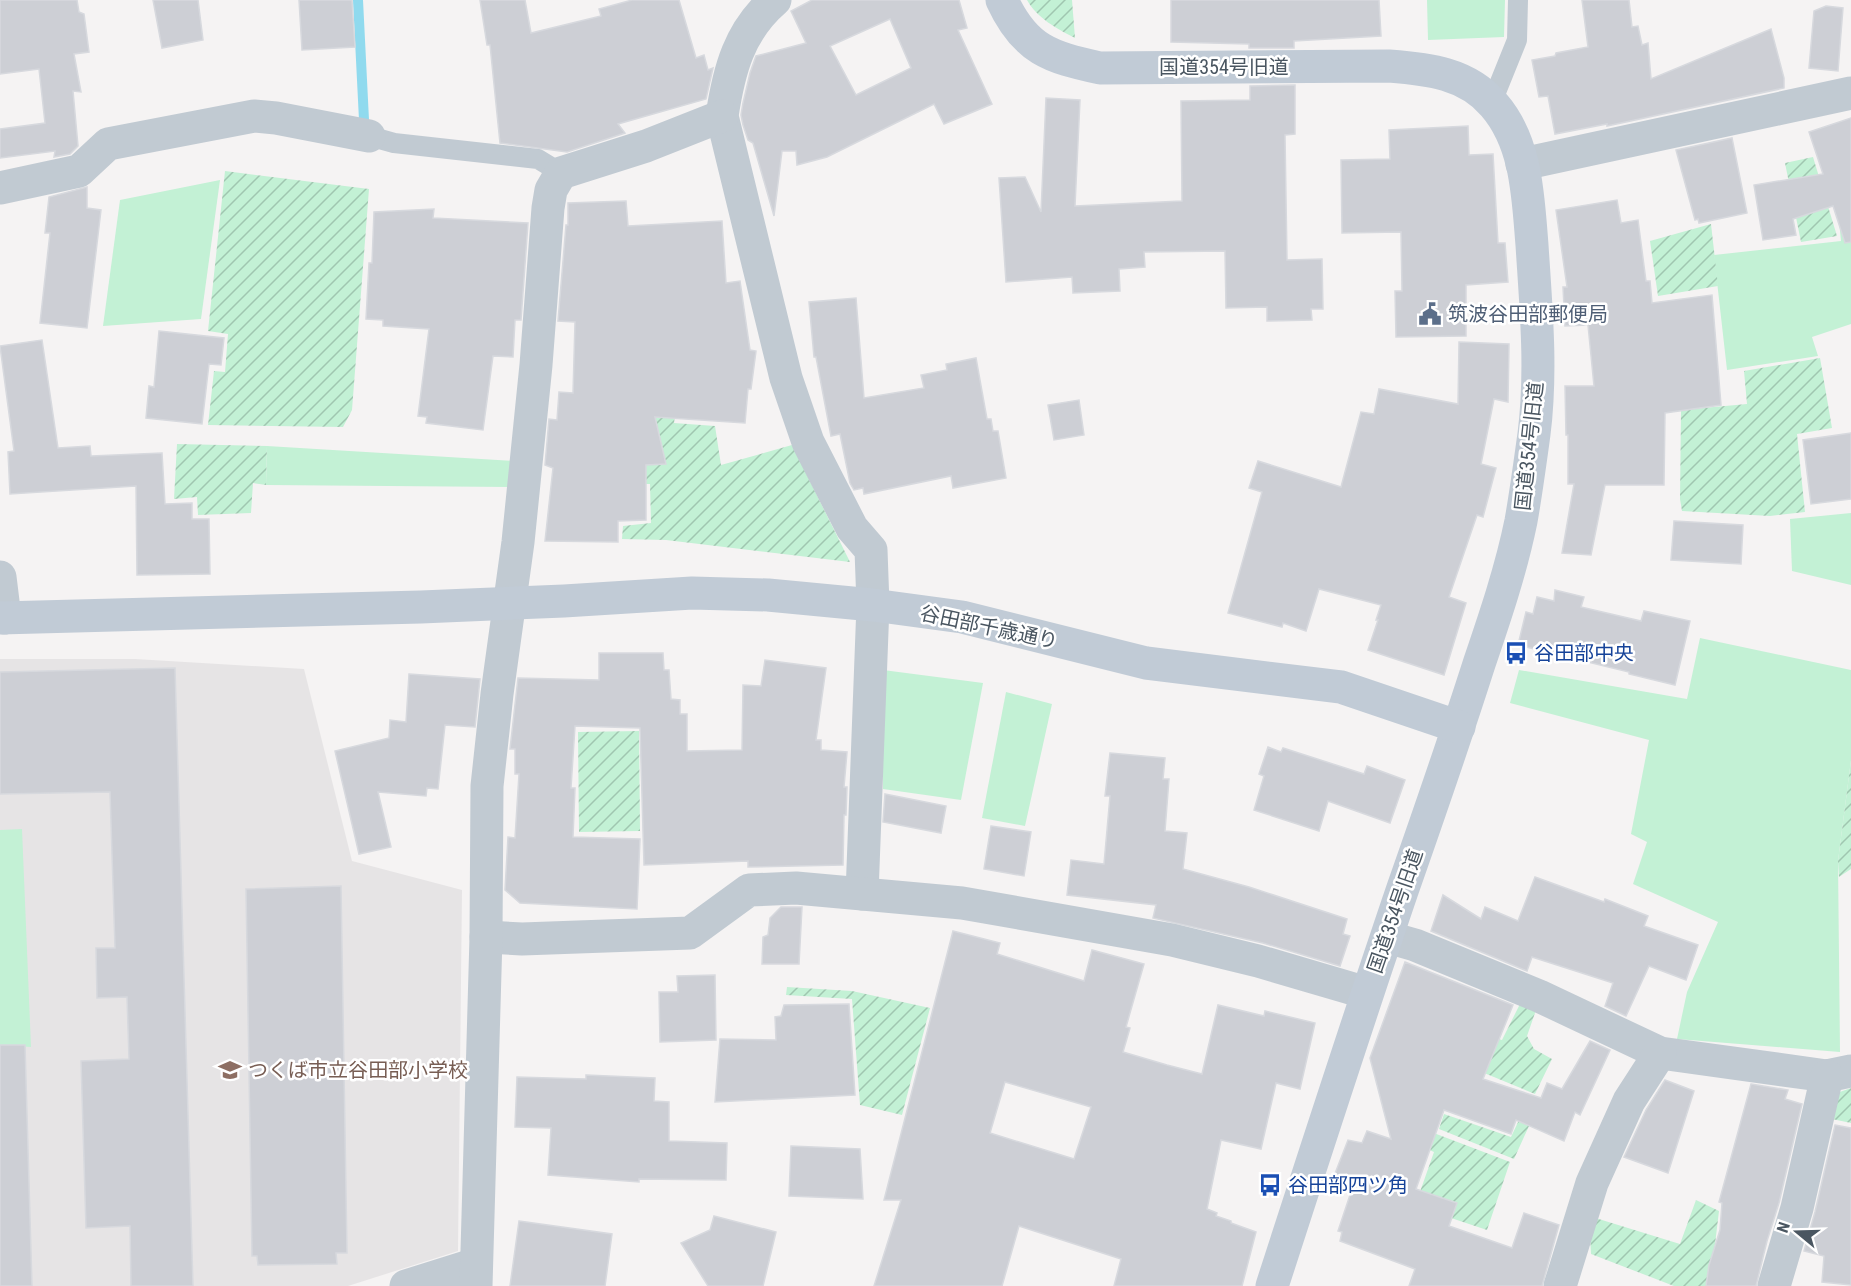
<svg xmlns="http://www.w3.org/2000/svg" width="1851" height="1286" font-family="'Roboto Condensed','Noto Sans JP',sans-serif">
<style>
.education{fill:#e6e4e5}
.green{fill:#c3f1d5}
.garden{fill:url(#garden-furrows)}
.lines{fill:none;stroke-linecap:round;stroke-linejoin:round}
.stream{stroke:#90daee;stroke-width:10}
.building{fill:#cdcfd5;stroke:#d7d9de;stroke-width:1.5;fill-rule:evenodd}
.lane{stroke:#c1cad2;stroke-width:20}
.street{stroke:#c1cad2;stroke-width:33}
.secondary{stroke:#c1cbd6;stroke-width:33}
.labels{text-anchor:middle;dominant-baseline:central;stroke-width:5;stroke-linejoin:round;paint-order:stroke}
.street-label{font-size:20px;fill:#4a5661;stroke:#fff}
.service-label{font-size:20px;fill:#4e5e75;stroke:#fff;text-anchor:start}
.transit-label{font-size:20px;fill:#164399;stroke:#fff;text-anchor:start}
.education-label{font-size:20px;fill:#785e54;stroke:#fff;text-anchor:start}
</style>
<defs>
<pattern id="garden-furrows" width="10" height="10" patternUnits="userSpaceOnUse" patternTransform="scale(1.5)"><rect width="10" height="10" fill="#c3f1d5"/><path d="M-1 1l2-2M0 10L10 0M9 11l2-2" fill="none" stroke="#a0c6b0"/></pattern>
</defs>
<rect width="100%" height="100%" fill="#f5f3f3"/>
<path class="education" d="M0 659H135L304 669 352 861 462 890 458 1251 348 1286H0Z"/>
<g class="green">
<path d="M1427 0H1505L1504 37 1428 40Z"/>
<path d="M220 180 201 319 103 326 120 200Z"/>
<path d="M1851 208V324L1812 337 1818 356 1727 370 1714 255 1841 241 1838 211Z"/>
<path d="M267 446 515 461 513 487 266 485Z"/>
<path d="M1851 513V585L1792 571 1790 519Z"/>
<path d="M1700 638 1851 670V760L1838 861 1840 1052 1677 1039 1687 992 1718 922 1633 884 1647 842 1631 834 1649 740 1510 703 1519 670 1687 699Z"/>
<path d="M883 670 983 683 961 800 883 789Z"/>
<path d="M1006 692 1052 704 1025 826 982 818Z"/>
<path d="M22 829 31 1047 0 1045V830Z"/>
</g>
<g class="garden">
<path d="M1027 0H1072L1075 38C1057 29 1037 18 1027 0Z"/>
<path d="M1813 157 1837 236 1801 242 1785 163Z"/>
<path d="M225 171 369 189 352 410 343 427 208 425 214 371 225 372 228 334 208 331Z"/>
<path d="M1711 224 1718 286 1658 296 1650 241Z"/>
<path d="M1820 358 1832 428 1797 434 1805 512 1770 516 1682 511 1680 499 1681 410 1747 404 1744 371Z"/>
<path d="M620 382 679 387 674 423 715 426 721 465 792 445 850 562 666 540 622 539 623 526 651 523 650 484H641Z"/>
<path d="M177 444 267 446 266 485 253 483 251 513 198 515 197 497 174 499Z"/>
<path d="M639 731 640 831 579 832 578 732Z"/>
<path d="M1851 760V869L1839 877 1838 861Z"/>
<path d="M787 987 852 991 930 1008 902 1115 860 1105 852 999 786 995Z"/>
<path d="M1521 1002 1536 1010 1527 1036 1534 1049 1552 1059 1535 1094 1460 1063 1472 1031 1502 1040Z"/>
<path d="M1851 1088V1123L1832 1119 1837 1093Z"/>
<path d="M1529 1099 1539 1104 1514 1159 1439 1129 1444 1114 1511 1137Z"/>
<path d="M1397 1119 1510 1162 1487 1230 1415 1206 1434 1152 1423 1147Z"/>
<path d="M1696 1200 1719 1211 1710 1286H1674L1591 1254 1589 1216 1680 1244Z"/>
</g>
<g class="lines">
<path class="stream" d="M358 0 364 120"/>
</g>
<g class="building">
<path d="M0 0H77L79 12 84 14 89 52 74 54 81 92 73 91 78 146 70 154 54 157 55 151 0 158V129L45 123 39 69 0 74Z"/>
<path d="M153 0H198L203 40 162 48Z"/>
<path d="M299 0H352L355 47 302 50Z"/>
<path d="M480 0H525L531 33 601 16 599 9 632 0H679L696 58 704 55 708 70 713 68 706 99 618 124 625 133 567 152 500 143 490 45H487Z"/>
<path d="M812 0H959L967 28 958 30 992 104 944 124 934 104 827 157 797 165 796 151H782L774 216 753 143 748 140 743 125 741 115 743 103 750 73 756 56 806 43 791 11ZM890 19 911 68 856 95 830 46Z"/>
<path d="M1171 0H1379L1381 36 1294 41V48H1249V44L1171 42Z"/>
<path d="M1582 0H1629L1632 27 1638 26 1642 45 1648 43 1651 79 1771 29 1784 78V88L1607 126V124L1555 134 1548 96 1539 97 1532 60 1555 56 1556 53 1588 47Z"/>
<path d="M1826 6 1843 8 1838 71 1809 68 1814 11Z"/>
<path d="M1295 85V134L1285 135 1287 260 1322 259 1323 309H1311L1312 320 1267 321V307L1226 308 1225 251 1144 252 1145 267 1119 269 1120 291 1073 293 1072 277 1006 282 999 178 1025 177 1041 212 1046 98 1080 100 1075 206 1182 201 1181 101 1250 100V86Z"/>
<path d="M1851 118V242L1845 243 1833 206 1793 219 1796 235 1763 240 1754 185 1823 174 1809 132Z"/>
<path d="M1468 126 1469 155 1493 154 1498 243H1505L1508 282 1466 285V336L1396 337 1395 291H1402L1401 232 1342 233 1341 160 1390 159 1389 130Z"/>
<path d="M1732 138 1747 213 1699 223 1698 219 1695 220 1676 150Z"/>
<path d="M87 187V208L101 210 87 328 40 323 50 233H45L49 197Z"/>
<path d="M1617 200 1621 223 1638 220 1646 281H1650L1652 303 1712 295 1721 405 1665 413 1664 485H1605L1591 555 1562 553 1574 484H1568V435H1566L1565 386H1594L1588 325 1565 326 1563 287H1567L1556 210Z"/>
<path d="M626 201 628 226 722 221 726 283 740 281 750 350 756 351 751 389H748L745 423 655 417 666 464 646 465V520L618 521V542L545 541 553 468 545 465 549 419 557 420 559 392 573 393 575 322 558 321 566 225H568V203Z"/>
<path d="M434 209 433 218 528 223 521 320H515L513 357 493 356 483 430 426 423 427 417 418 416 429 329 383 326V320L366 319 369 263H372L374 212Z"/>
<path d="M856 298 864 398 924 388 921 375 947 370 946 364 976 358 987 419H991L993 431H998L1006 478 953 488 951 476 864 494 863 488 854 490 850 483 840 434 831 436 816 357H814L809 302Z"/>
<path d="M159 331 224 338 221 365 209 364 202 424 146 418 149 386 154 387Z"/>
<path d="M42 340 58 448 90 446 91 456 162 453 165 504 192 503V519H209L210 574 137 575 136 486 10 494 8 452 14 451 0 346Z"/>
<path d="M1459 342 1509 344 1508 402 1494 399 1481 464 1496 468 1483 517 1477 515 1449 597 1466 603 1444 675 1368 650 1378 620H1376L1381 605 1319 589 1306 631 1283 623 1282 627 1228 613 1262 492 1249 488 1258 461 1341 487 1361 412 1374 414 1379 389 1458 404Z"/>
<path d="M1079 400 1084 435 1054 440 1048 405Z"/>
<path d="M1851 433V499L1811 504 1803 440Z"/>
<path d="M1674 521 1743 525 1741 564 1671 560Z"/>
<path d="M1555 590 1584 597 1581 607 1641 621 1644 611 1690 621 1675 685 1629 674V672L1518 645 1526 612 1533 614 1537 597 1554 601Z"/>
<path d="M599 653H663L664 670H669L671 699 680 700V714H687V751L742 750 743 685 761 686 765 660 826 668 816 740H821V750L847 752 844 787H847L846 815H844L843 865 748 867V861L644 865 640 728 575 726 571 788H575L573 837 640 839 637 909 520 903 505 890 508 837 515 838 519 774H515V749H510L518 678 599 680Z"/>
<path d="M175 668 193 1286H131L130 1226 86 1228 81 1061 129 1059 127 997 97 998 96 948H115L110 792 0 794V672Z"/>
<path d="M409 674 480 679 475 727 445 725 438 789 427 788 426 796 378 792 391 847 359 854 335 751 389 738 390 720 406 722Z"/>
<path d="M1268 747 1281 752 1283 748 1364 774 1367 766 1405 780 1390 823 1328 801 1319 831 1254 810 1264 776 1259 774Z"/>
<path d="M1110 753 1165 758 1163 779H1169L1165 831 1187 833 1183 869 1249 887 1347 919 1343 934 1350 936 1340 966 1263 943 1153 918 1156 905 1067 895 1071 860 1104 864 1110 796H1105Z"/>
<path d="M885 794 946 806 941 833 883 822Z"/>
<path d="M991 826 1031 832 1024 876 984 869Z"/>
<path d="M1535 877 1604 902 1605 899 1648 916 1644 926 1698 945 1686 980 1649 966 1626 1016 1605 1006 1613 983 1532 957 1527 971 1431 931 1443 895 1481 919 1485 907 1518 921Z"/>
<path d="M341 886 347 1253H336L337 1264 258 1265 257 1256H252L246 889Z"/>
<path d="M781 907H802L799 964H762L763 937 768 935 770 918Z"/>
<path d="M953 931 1000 943 997 954 1084 981 1092 950 1144 964 1126 1027 1130 1028 1123 1052 1167 1065 1202 1074 1218 1005 1264 1016 1265 1011 1315 1023 1300 1089 1276 1083 1261 1149 1221 1140 1207 1209 1217 1213 1216 1216 1231 1221V1223L1256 1232 1242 1286H1114L1121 1259 1019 1226 1002 1286H874L901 1200H884ZM1005 1082 1091 1107 1074 1159 990 1133Z"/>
<path d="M1405 962 1513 1005 1483 1079 1541 1098 1547 1083 1562 1089 1590 1041 1610 1050 1580 1115 1575 1112 1564 1141 1516 1120 1511 1134 1444 1110 1416 1189 1457 1203 1449 1226 1512 1248 1524 1213 1559 1225 1542 1286H1409L1415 1269 1340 1241 1342 1232 1338 1231 1354 1183 1334 1176 1348 1140 1362 1143 1367 1131 1391 1139 1370 1058Z"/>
<path d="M715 975 716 1040 660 1042 659 992H678L677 976Z"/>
<path d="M849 1004 855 1095 715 1102 720 1039 776 1040 775 1017 781 1016 784 1005Z"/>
<path d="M0 1045H25L32 1286H0Z"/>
<path d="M586 1075 655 1078 654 1101 669 1102V1141L727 1143 726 1180 639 1179V1182L548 1175 551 1128 515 1127 517 1077 586 1079Z"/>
<path d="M1665 1080 1694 1091 1668 1173 1624 1157 1646 1110Z"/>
<path d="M1751 1084 1788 1090 1785 1099 1802 1104 1779 1203 1767 1241 1756 1286H1706L1709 1265 1720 1230 1722 1203 1719 1202Z"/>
<path d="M1835 1125 1851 1128V1285L1822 1282 1824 1256 1804 1251 1815 1212Z"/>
<path d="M791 1146 860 1149 863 1199 789 1196Z"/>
<path d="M714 1216 776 1232 763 1286H708L681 1243 710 1230Z"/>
<path d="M519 1221 612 1234 605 1286H510Z"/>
</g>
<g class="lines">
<g class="lane">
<path d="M1492 102 1517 40 1518 0"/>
<path d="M369 136 394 143 538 159 561 173"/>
</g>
<g class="street">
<path d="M775 0C739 31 729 70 722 116L786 378 808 442 852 528 871 550 873 605 862 894"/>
<path d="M1522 164 1851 93"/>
<path d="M0 188 79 171 108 144 254 116 276 118 369 136"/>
<path d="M0 577 5 618"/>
<path d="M486 937 522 939 690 933 749 890 796 888 962 903 1172 940 1258 961 1367 993"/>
<path d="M1387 937 1415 945 1539 996 1660 1053 1827 1076 1851 1071"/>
<path d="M406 1286 476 1264"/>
<path d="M476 1286 486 937 487 786 497 694 518 542 536 365 548 208 551 190 561 173 646 146 722 116"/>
<path d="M1560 1286 1592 1183 1629 1101 1660 1053"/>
<path d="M1774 1286 1797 1208 1827 1076"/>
</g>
<g class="secondary">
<path d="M1002 0C1025 50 1050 57 1100 68L1389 66C1428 69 1467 73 1494 105 1527 143 1528 197 1532 245 1536 308 1542 371 1534 434 1530 463 1526 493 1521 521 1511 570 1495 617 1479 664 1455 739 1429 814 1403 888 1358 1020 1315 1153 1272 1286"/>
<path d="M0 618 421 607 564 601 692 593 768 595 873 605 962 617 1146 663 1341 687 1459 727"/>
</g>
</g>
<defs>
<g id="civic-bare" transform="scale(1.8)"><path d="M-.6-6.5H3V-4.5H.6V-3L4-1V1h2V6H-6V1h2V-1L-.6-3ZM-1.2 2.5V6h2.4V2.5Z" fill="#5c6f8a" stroke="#fff" stroke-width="2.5" paint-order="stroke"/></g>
<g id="bus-bare" transform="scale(1.8)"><path d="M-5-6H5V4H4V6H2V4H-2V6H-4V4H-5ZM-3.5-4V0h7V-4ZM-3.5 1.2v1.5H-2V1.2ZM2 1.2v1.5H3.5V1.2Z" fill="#1a4fb4" stroke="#fff" stroke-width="2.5" paint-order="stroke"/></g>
<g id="school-bare" transform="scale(1.8)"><path d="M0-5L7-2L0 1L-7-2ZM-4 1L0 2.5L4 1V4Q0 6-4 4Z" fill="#8d6e63" stroke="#fff" stroke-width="2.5" paint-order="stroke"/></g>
</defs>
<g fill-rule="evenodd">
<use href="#civic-bare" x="1430" y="314"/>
<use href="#bus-bare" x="1516" y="653"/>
<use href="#school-bare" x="230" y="1070"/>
<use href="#bus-bare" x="1270" y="1185"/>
</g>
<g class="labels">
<g class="street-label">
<text x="1224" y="67">国道354号旧道</text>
<text transform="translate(1529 446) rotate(-84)">国道354号旧道</text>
<text transform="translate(989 627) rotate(12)">谷田部千歳通り</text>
<text transform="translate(1395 911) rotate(-71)">国道354号旧道</text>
</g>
<g class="service-label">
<text x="1448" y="314">筑波谷田部郵便局</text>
</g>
<g class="transit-label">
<text x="1534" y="653">谷田部中央</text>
<text x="1288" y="1185">谷田部四ツ角</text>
</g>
<g class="education-label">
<text x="248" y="1070">つくば市立谷田部小学校</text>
</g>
</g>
<g transform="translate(1797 1232) rotate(289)" stroke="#ffffff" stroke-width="4.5" paint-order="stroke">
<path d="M0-4.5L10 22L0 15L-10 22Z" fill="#4a5661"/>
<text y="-9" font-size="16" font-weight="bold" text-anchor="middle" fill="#4a5661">N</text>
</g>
</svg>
